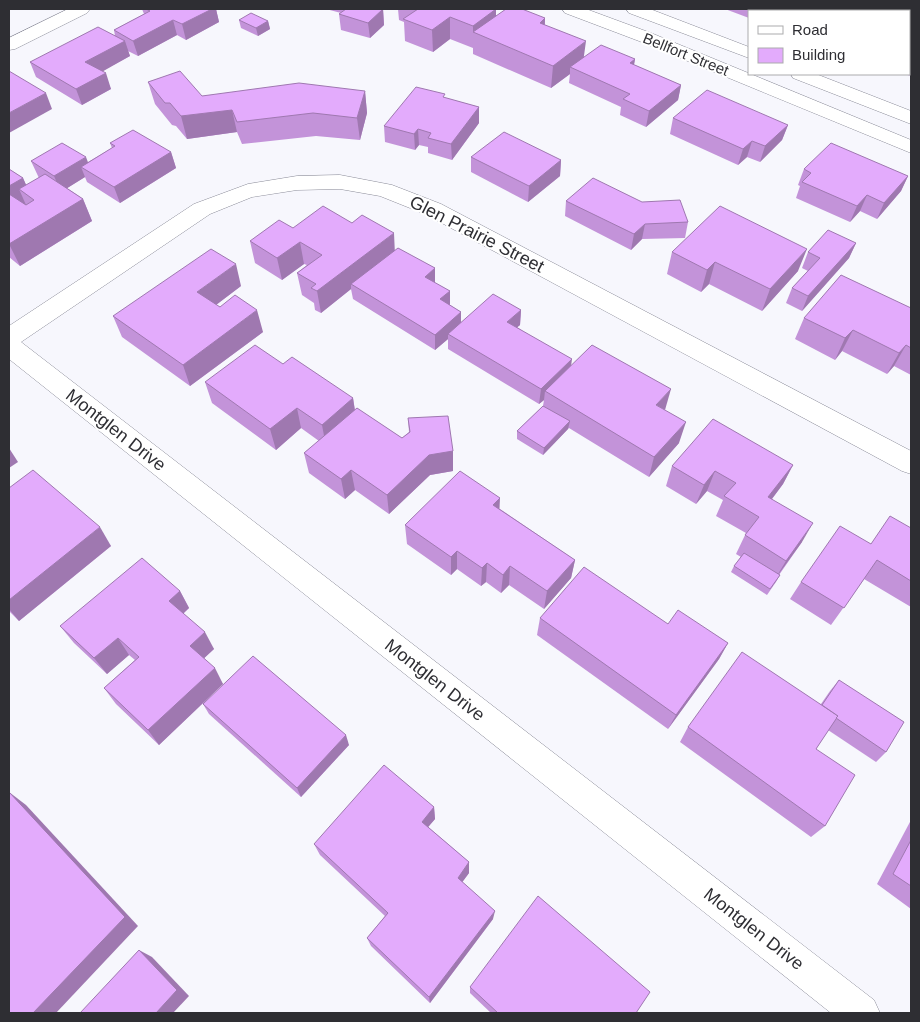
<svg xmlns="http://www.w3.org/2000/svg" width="920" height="1022" font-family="Arial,sans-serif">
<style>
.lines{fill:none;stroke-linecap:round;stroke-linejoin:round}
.minor-casing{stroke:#8a8b98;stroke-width:1}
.major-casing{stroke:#8a8b98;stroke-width:1}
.minor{fill:#fff;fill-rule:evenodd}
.major{fill:#fff;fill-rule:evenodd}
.wall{fill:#c393d9}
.shaded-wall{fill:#9f78b0}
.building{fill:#e3abfc;stroke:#9f78b0}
.labels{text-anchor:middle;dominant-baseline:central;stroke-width:4;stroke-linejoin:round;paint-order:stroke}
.far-street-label{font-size:15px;fill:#2e2e33;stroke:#fff}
.street-label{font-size:18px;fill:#2e2e33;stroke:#fff}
</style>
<rect width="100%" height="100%" fill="#f7f7fd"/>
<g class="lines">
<g class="minor-casing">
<g id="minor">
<path d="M68 9H90L87 13 15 49 9 50V38Z"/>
<path d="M340 175 392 185 441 204 911 451V474L902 471 425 214 380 196 340 189 297 190 252 197 210 214 21 342 874 1000 880 1013H831L9 359V326L194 204 248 184 297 176Z"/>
</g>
</g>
<g class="major-casing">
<g id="major">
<path d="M562 9H586L651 33 911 140V153L639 41 565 13Z"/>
<path d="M626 9H650L749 47V58L629 13Z"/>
<path d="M791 74H816L911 111V124L793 78Z"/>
</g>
</g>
<use href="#minor" class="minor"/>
<use href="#major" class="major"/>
</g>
<g class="wall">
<path d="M142 9H216L219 22 186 40 177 35 138 56 128 51 130 56 102 71 111 89 82 105 36 77 30 62 115 36 114 30 144 14Z"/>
<path d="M326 9H383L384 25 370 38 341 30 339 14 341 13Z"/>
<path d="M398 9H496V16L545 18V25L584 57 635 59 634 65 681 85 678 100 646 127 620 115 621 107 569 83 570 74 551 88 473 54V48L450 39 433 52 405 41 404 22 399 20Z"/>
<path d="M725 9H799V11H749V18Z"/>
<path d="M239 20 268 21 270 29 258 36 241 28Z"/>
<path d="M911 58V76L904 74H909V63Z"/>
<path d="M148 82 202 96 365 91 367 113 360 140 316 136 242 144 237 132 187 139 176 126 172 125 155 104Z"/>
<path d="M445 98 479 107V123L452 160 428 153V147L419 145 415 150 385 142 384 126Z"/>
<path d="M673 118 788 125 782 140 760 162 747 157 738 165 670 134Z"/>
<path d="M110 143 171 152 176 168 120 203 87 182 85 177 67 188 83 199 92 221 20 266 9 257V169L23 178 26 185 39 178 38 176 31 161 88 162 112 148Z"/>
<path d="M471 157 561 160 560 176 528 202 471 172Z"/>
<path d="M804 169 908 176 901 191 877 219 860 211 850 222 796 198 800 186 798 185Z"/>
<path d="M566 201 642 202 688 222 685 238 642 239 631 250 565 216Z"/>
<path d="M293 228 395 250 435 268V283L450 291V305L461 312V322L521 310 520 325 517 327 571 365 665 410 679 443 649 477 569 428 568 429 543 455 517 439V431L543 406 544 400 539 404 448 349V339L435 350 353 299 351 289 321 313 315 310 314 303 302 295 297 273 307 265 304 264 282 280 255 263 250 241Z"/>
<path d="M856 243 849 258 802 311 786 303 792 288 808 271 802 268 808 252Z"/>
<path d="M672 252 798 271 762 311 709 284 701 292 667 274Z"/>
<path d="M241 286 216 305 263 332 190 386 122 337 113 316Z"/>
<path d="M911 308V375L894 366 887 374 842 351 835 360 795 339 804 318Z"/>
<path d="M283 364 353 398 355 410 402 438 409 432 408 418 453 451V471L430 475 389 514 355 490 345 499 309 473 304 453 319 441 301 428 276 450 212 403 205 382Z"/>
<path d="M793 465 783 484 772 499 802 542 779 575H780L776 582 767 595 731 572 734 566 741 557 736 554 746 533 716 516 723 500 707 491 696 504 666 486 672 466Z"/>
<path d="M9 488 111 546 19 621 9 611Z"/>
<path d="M500 509 575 560 571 578 544 609 509 585 501 593 486 582 481 586 457 569 451 575 407 544 405 525Z"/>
<path d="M911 528V607L864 579 831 625 790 599 801 582 871 544Z"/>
<path d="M180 591 189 608 183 614 214 649 204 658 223 684 159 745 116 704 104 688 135 660 129 655 107 674 74 643 60 626Z"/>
<path d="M540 618 668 624 728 643 719 659 668 729 537 635Z"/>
<path d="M839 680 886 752 876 762 828 730 816 749 825 826 811 837 680 742 688 727 821 704 830 691Z"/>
<path d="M203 704 349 745 301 797 209 714Z"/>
<path d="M434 807 435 819 428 827 469 862V873L462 882 493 919 430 1003 371 946 367 938 385 916 320 855 314 844Z"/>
<path d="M911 820V909L877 884Z"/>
<path d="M470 987 636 1013H491L470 993Z"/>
</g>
<g class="shaded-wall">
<path d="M212 9H216L219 22 186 40 182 24Z"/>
<path d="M383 9 384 25 370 38 368 23Z"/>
<path d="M496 9V30L473 32V48V26Z"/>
<path d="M783 9H799V11H782Z"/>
<path d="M450 17V39L433 52 432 30Z"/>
<path d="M545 18 544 40 540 23Z"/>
<path d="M173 20 177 35 138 56 133 41Z"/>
<path d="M268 21 270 29 258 36 256 28Z"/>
<path d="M125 41 130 56 91 78 85 62Z"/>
<path d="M586 41 583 63 570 67V74L551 88 553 66Z"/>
<path d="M635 59 632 75 630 63Z"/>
<path d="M106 73 111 89 82 105 76 89Z"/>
<path d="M681 85 678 100 646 127 649 111Z"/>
<path d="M365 91 367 113 360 140 357 118Z"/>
<path d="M46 93 52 109 9 133V113Z"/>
<path d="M479 107V123L452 160 451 144Z"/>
<path d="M232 110 237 132 187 139 181 116Z"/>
<path d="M788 125 782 140 760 162 765 146Z"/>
<path d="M418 129 419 145 415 150 414 134Z"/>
<path d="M752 141 747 157 738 165 743 149Z"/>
<path d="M171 152 176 168 120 203 114 187Z"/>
<path d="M86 157 92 173 81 167 85 177 61 192 54 176Z"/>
<path d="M561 160 560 176 528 202 529 186Z"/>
<path d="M908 176 901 191 877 219 884 203Z"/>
<path d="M23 178 32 198 19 189 26 205 9 202V186Z"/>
<path d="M867 195 860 211 850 222 857 206Z"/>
<path d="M83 199 92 221 20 266 9 244Z"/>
<path d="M645 224 642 239 631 250 634 234Z"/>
<path d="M394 233 395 255 351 284V289L321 313 317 291Z"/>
<path d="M300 242 304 264 282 280 277 258Z"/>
<path d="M856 243 849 258 802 311 808 296Z"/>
<path d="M807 249 798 271 762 311 770 289Z"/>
<path d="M715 262 709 284 701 292 707 270Z"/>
<path d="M236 264 241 286 204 314 197 292Z"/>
<path d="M435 268V284L425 277Z"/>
<path d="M450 291V306L440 299Z"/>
<path d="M257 310 263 332 190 386 183 365Z"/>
<path d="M521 310 520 325 506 337 507 322Z"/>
<path d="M461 312V327L448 334V339L435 350V335Z"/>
<path d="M853 330 842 351 835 360 845 338Z"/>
<path d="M906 345 894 366 887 374 899 353Z"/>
<path d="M572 359 570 374 545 391 544 400 539 404 541 389Z"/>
<path d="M671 389 665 410 656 405Z"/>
<path d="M353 398 356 419 326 446 322 425Z"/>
<path d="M297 408 301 428 276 450 270 429Z"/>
<path d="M570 421 568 429 543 455 544 448Z"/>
<path d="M686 422 679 443 649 477 654 457Z"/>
<path d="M9 448 18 462 9 468Z"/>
<path d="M453 451V471L430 475 389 514 387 495 429 455Z"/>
<path d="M793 465 783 484 759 516 768 497Z"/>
<path d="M351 470 355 490 345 499 341 479Z"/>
<path d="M715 471 707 491 696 504 704 485Z"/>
<path d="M500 498 499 518 493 505Z"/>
<path d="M813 523 802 542 775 579 786 561Z"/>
<path d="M100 527 111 546 19 621 9 609V600Z"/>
<path d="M457 551V569L451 575V557Z"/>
<path d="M575 560 571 578 544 609 547 591Z"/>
<path d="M487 563 486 582 481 586 482 568Z"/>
<path d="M510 566 509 585 501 593 503 575Z"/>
<path d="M180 591 189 608 178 618 169 601Z"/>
<path d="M205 632 214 649 199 663 190 646Z"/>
<path d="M118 638 129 655 107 674 94 658Z"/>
<path d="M728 643 719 659 668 729 676 715Z"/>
<path d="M215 668 223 684 159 745 148 730Z"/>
<path d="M346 735 349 745 301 797 297 788Z"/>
<path d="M9 792 26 805 138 926 56 1013H33Z"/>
<path d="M434 807 435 819 423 833 422 822Z"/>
<path d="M469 862V873L458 888V878Z"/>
<path d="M495 911 493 919 430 1003 429 997Z"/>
<path d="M139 950 152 957 189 996 173 1013H156Z"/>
</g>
<g class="building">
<path d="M146 9H212L182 24 173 20 133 41 114 30 150 11Z"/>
<path d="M346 9H383L368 23 339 14Z"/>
<path d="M418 9H496L473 26 450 17 432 30 403 19Z"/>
<path d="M506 9H522L545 18 540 23 586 41 553 66 473 32Z"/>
<path d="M831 9H882L879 11H828Z"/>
<path d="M251 13 268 21 256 28 239 20Z"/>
<path d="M98 27 125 41 85 62 106 73 76 89 30 62Z"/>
<path d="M601 45 635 59 630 63 681 85 649 111 623 99 630 94 570 67Z"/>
<path d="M9 71 46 93 9 113Z"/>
<path d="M180 71 202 96 299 83 365 91 357 118 313 113 237 122 232 110 181 116 170 103H165L148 82Z"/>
<path d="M416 87 445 94 443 97 479 107 451 144 428 138 431 133 418 129 414 134 384 126Z"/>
<path d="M707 90 788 125 765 146 752 141 743 149 673 118Z"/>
<path d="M133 130 171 152 114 187 81 167 115 146 110 143Z"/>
<path d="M504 132 561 160 529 186 471 157Z"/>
<path d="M62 143 86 157 54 176 31 161Z"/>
<path d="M831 143 908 176 884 203 867 195 857 206 802 182 811 173 804 169Z"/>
<path d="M9 169 23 178 9 186Z"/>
<path d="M45 174 83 199 9 244V194L26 205 34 200 19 189Z"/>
<path d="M593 178 642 202 680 200 688 222 645 224 634 234 566 201Z"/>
<path d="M323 206 352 223 362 215 394 233 317 291 311 288 316 284 297 273 322 255 300 242 277 258 250 241 279 220 293 228Z"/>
<path d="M720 206 807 249 770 289 715 262 707 270 672 252Z"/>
<path d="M828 230 856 243 808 296 792 288 820 258 808 252Z"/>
<path d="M398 248 435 268 425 277 450 291 440 299 461 312 435 335 351 284Z"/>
<path d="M211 249 236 264 197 292 220 307 235 295 257 310 183 365 113 316Z"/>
<path d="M841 275 911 308V348L906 345 899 353 853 330 845 338 804 318Z"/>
<path d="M493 294 521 310 507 322 572 359 541 389 448 334Z"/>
<path d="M255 345 283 364 292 357 353 398 322 425 297 408 270 429 205 382Z"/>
<path d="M592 345 671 389 656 405 686 422 654 457 545 391Z"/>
<path d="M543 406 570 421 544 448 517 431Z"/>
<path d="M357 408 402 438 410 432 408 418 448 416 453 451 429 455 387 495 351 470 341 479 304 453Z"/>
<path d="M713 419 793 465 768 497 813 523 786 561 745 535 759 517 724 496 736 483 715 471 704 485 672 466Z"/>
<path d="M33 470 100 527 9 600V488Z"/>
<path d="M460 471 500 498 493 505 575 560 547 591 510 566 503 575 487 563 482 568 457 551 451 557 405 525Z"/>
<path d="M890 516 911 528V581L877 560 844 608 801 582 840 526 871 544Z"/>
<path d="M744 553 780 575 770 589 734 566Z"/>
<path d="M142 558 180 591 169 601 205 632 190 646 215 668 148 730 104 688 139 657 118 638 94 658 60 626Z"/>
<path d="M584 567 668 624 678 610 728 643 676 715 540 618Z"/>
<path d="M742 652 838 716 816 749 855 775 825 826 688 727Z"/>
<path d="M253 656 346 735 297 788 203 704Z"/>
<path d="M839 680 904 722 886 752 836 718 838 716 822 705Z"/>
<path d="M384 765 434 807 422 822 469 862 458 878 495 911 429 997 367 938 388 913 314 844Z"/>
<path d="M9 792 125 917 33 1013H10L9 1012Z"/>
<path d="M911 840V886L893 874Z"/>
<path d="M538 896 650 992 636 1013H498L470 987Z"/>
<path d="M139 950 177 990 156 1013H80Z"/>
</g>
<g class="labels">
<g class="far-street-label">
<text transform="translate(686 54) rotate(22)">Bellfort Street</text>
</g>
<g class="street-label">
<text transform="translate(477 234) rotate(27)">Glen Prairie Street</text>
<text transform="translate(116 430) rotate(38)">Montglen Drive</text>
<text transform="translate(435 680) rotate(38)">Montglen Drive</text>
<text transform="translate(754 929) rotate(38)">Montglen Drive</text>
</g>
</g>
<rect width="920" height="1022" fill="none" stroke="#2e2e33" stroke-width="20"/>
<rect x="748" y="10" width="162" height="65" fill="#ffffff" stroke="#ababad"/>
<rect x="758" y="26" width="25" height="8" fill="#ffffff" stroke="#ababad"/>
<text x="792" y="35" font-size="15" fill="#2e2e33">Road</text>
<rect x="758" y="48" width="25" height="15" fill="#e3abfc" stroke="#ababad"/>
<text x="792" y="60" font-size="15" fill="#2e2e33">Building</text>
</svg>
